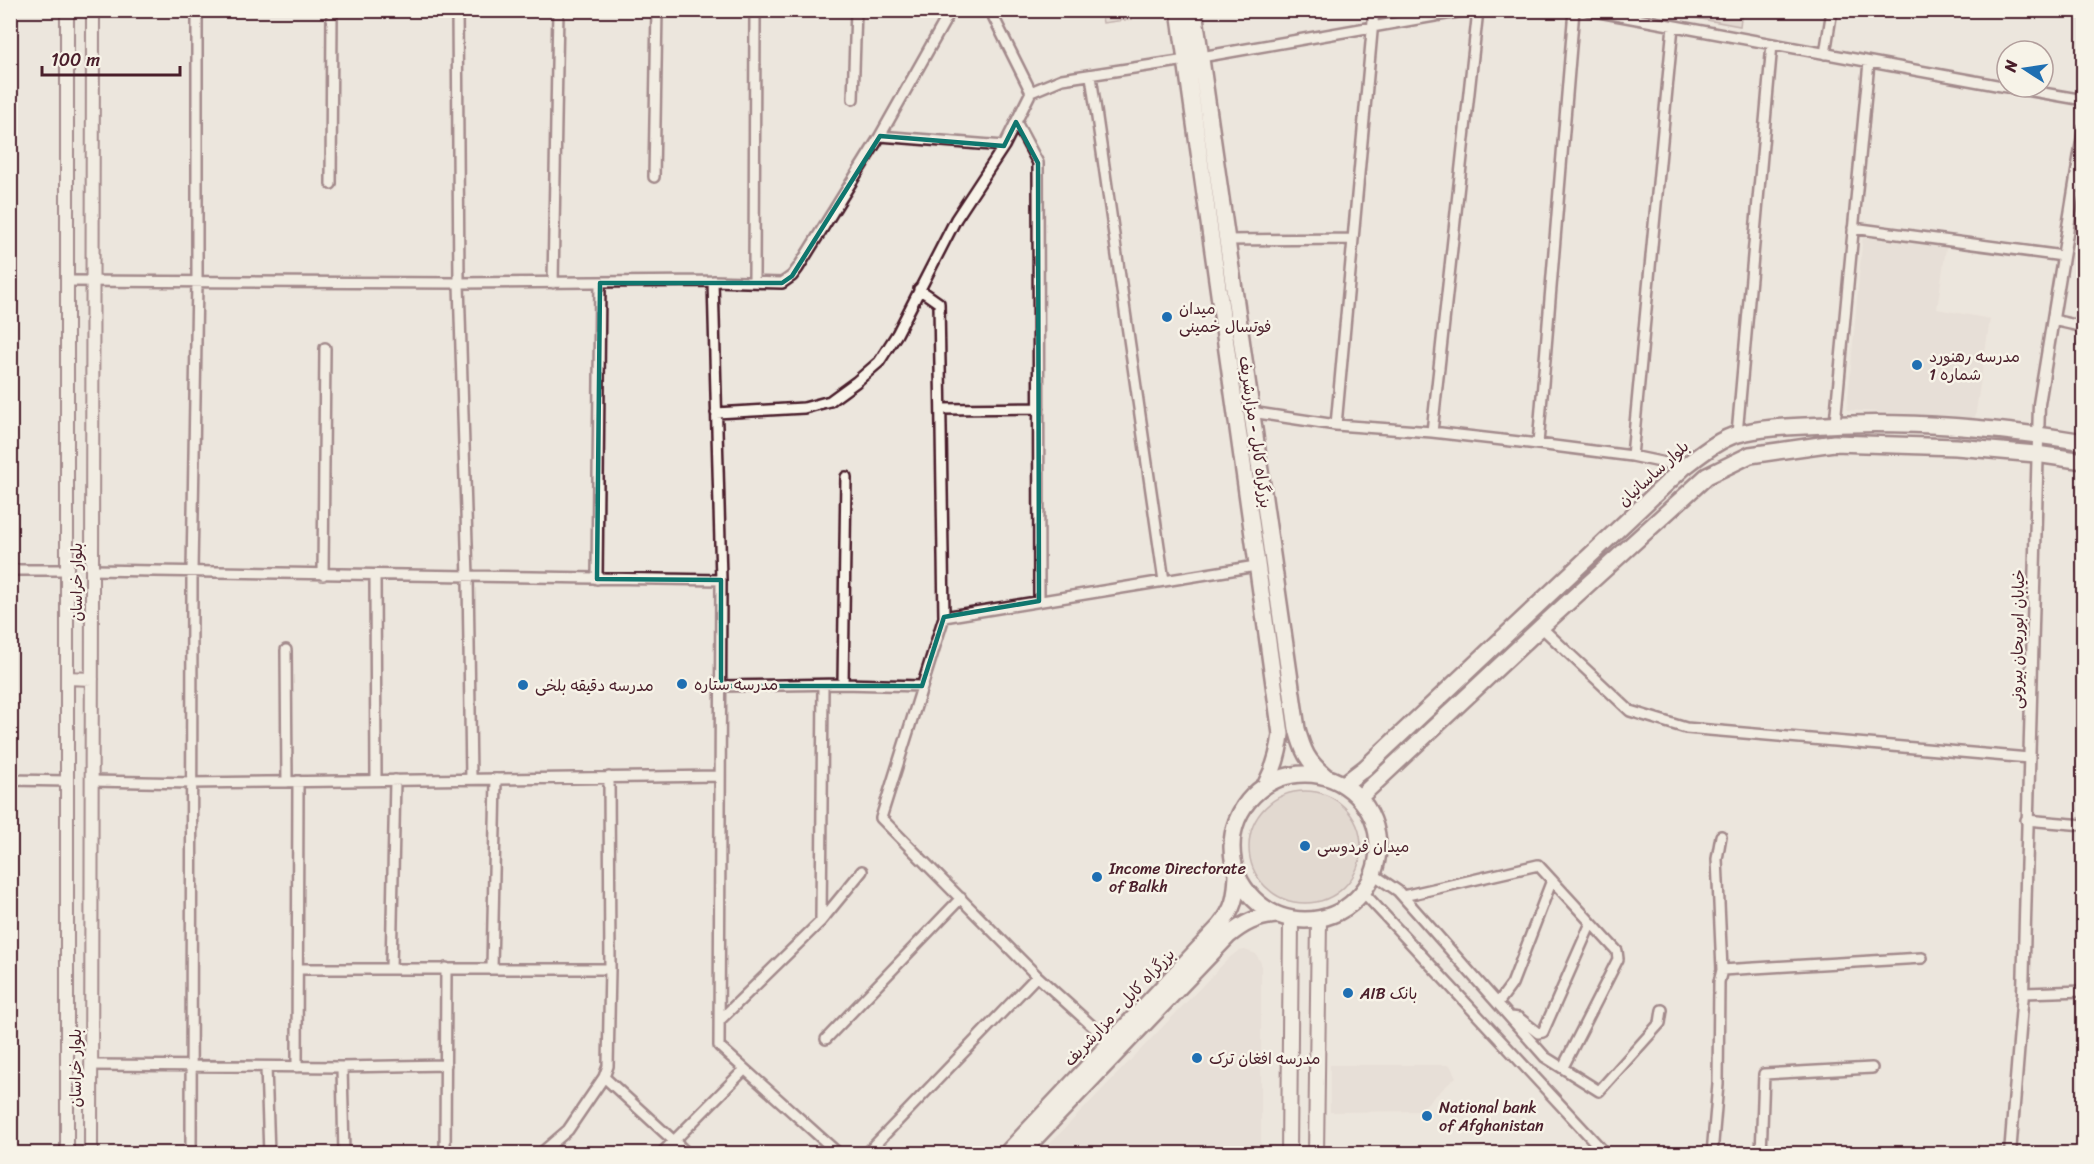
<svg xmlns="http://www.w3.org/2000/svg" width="2094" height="1164" viewBox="0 0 2094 1164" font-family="Sriracha,'Playpen Sans Arabic',sans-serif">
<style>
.built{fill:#e0d7d0}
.green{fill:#d5c9c2;stroke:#907476;stroke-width:1.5}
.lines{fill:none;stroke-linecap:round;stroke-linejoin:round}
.minor-casing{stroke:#4a1f2b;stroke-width:14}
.tertiary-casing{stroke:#4a1f2b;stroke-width:15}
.secondary-casing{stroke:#4a1f2b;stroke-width:16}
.primary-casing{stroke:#4a1f2b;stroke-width:18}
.trunk-casing{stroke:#4a1f2b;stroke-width:20}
.minor{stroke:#f7f3e8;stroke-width:9}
.tertiary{stroke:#f7f3e8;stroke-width:10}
.secondary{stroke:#f7f3e8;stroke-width:12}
.primary{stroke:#f7f3e8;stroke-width:14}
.trunk{stroke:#f7f3e8;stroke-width:15}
.marked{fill:none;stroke:#0f766e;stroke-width:4.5;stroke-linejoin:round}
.poi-dot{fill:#1f6fb2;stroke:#f7f3e8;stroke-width:2}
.labels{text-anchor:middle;stroke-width:5;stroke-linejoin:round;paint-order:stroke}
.poi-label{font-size:16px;fill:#4a1f2b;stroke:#f7f3e8;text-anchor:start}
.street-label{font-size:16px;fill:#4a1f2b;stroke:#f7f3e8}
</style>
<rect width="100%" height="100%" fill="#ece6dd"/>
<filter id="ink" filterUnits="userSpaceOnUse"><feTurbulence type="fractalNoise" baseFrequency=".0167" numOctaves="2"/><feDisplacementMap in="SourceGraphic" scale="12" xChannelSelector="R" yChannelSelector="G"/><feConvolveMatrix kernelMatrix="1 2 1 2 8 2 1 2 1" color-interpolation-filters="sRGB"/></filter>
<g filter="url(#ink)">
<path class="built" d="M 1863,234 L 1946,248 L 1937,309 L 1990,319 L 1975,418 L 1847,410 Z
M 1245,950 L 1256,954 L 1261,963 L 1261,1153 L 1041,1153 L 1229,958 L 1238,951 Z
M 1330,1065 L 1450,1065 L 1456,1077 L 1422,1108 L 1425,1111 L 1330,1112 Z"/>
<path class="green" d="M 1101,11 L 1130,11 L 1131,19 L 1103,23 Z
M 1658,11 L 1742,11 L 1740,26 Z
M1249 847a56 56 0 1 1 112 0a56 56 0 1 1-112 0Z"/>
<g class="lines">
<defs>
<path id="minor" d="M 457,10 L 459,283 L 468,577 L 471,779
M 990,10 L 1031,92
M 1588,10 L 2007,87
M 1825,54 L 1832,10
M 1201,57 L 1469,10
M 1091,76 L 1164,581
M 2009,87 L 2084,100
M 853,99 L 856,10
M 1016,122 L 1038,163 L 1039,601
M 880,136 L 1004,146
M 654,177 L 657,10
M 331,184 L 332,10
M 1853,228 L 2063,256
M 1226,240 L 1353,239
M 67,281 L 459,283 L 713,281 L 782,283 L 792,276 L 798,268 L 880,136 L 951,10
M 713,281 L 721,580 L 719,1046 L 839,1154
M 754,282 L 755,10
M 553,283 L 558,10
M 919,289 L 939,303 L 944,617 L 881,818 L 1037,976 L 1111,1043
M 2053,320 L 2084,327
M 941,409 L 1039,408
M 1251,412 L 1336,425 L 1432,432 L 1538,444 L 1632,456 L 1684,467
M 716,413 L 804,408 L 830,401 L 856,382 L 879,362 L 897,334 L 956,219 L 1004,146 L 1031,92 L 1062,79 L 1186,60
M 1835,423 L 1869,62
M 1336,425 L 1374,10
M 1432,432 L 1478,10
M 1737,434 L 1772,44
M 1538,444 L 1574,10
M 1632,456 L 1673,26
M 10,570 L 67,570
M 92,570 L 721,580
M 323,575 L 325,348
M 375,576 L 376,780
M 597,579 L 600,283
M 944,617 L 1256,566
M 1541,627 L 1630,711 L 1686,728 L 2029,758
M 286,650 L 287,782
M 843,684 L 846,477
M 721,686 L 843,684 L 922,686
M 10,780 L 67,781
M 92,781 L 192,783 L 720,776
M 2026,820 L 2084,825
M 1721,836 L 1717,859 L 1722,970
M 1373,874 L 1398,891 L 1545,1057 L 1599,1091 L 1660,1023 L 1662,1010
M 1363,892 L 1606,1154
M 1403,896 L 1538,865 L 1617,951 L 1618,959 L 1563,1067
M 821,921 L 823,686
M 391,968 L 395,780
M 492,968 L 496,779
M 298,969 L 610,969
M 2023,993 L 2084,991
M 1498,1003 L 1512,984 L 1552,880
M 1511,1017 L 1519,1018 L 1538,1033 L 1543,1032 L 1591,923
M 719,1021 L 821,921 L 862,871
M 826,1039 L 961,898
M 91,1065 L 342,1067 L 446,1065
M 266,1067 L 269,1154
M 297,1067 L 298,781
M 342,1067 L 344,1154
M 604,1077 L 688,1154
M 191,1154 L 192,571 L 197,282 L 197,10
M 445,1154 L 446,968
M 540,1154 L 568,1130 L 604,1077 L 608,1066 L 610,969 L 609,777
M 661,1154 L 744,1070
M 866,1154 L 1037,976
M 1712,1154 L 1718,1084 L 1719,982 L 1722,970 L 1922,958
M 1761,1154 L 1764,1074 L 1872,1068"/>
<path id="tertiary" d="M 2010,1154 L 2023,993 L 2039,404 L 2084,129"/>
<path id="secondary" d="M 67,678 L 92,679
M 67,1154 L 67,10
M 91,1154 L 93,10"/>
<path id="primary" d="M 1289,1154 L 1291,919
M 1316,1154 L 1319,919"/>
<path id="trunk" d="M 1179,10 L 1281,734 C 1279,753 1275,767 1266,784
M 1194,10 L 1297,729 C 1303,751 1307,761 1325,776
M1232 847a73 73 0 1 1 146 0a73 73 0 1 1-146 0Z
M 1344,784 L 1365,768 L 1684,467 C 1700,455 1719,439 1738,434 C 1760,428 1784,427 1806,426 C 1898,419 1993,427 2084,442
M 1360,797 L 1541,627 L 1707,476 L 1750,455 L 1834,443 L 1956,447 L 2036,454 L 2084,461
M 1006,1154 L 1220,926 C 1234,909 1236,897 1237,875
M 1020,1154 L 1228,936 C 1244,923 1256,917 1276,915"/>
</defs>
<use href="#minor" class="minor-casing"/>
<use href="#tertiary" class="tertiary-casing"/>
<use href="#secondary" class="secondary-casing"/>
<use href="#primary" class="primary-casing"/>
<use href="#trunk" class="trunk-casing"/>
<use href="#minor" class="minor"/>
<use href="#tertiary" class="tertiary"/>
<use href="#secondary" class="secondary"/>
<use href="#primary" class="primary"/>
<use href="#trunk" class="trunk"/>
</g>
</g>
<path d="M0 0H2094V1164H0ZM 1016,122 L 1038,163 L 1039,601 L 944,617 L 922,686 L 721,686 L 721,580 L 597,579 L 600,283 L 782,283 L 792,276 L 880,136 L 1004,146 Z" fill="#ece6dd" fill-opacity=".55" fill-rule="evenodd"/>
<path class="marked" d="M 1016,122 L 1038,163 L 1039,601 L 944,617 L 922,686 L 721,686 L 721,580 L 597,579 L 600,283 L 782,283 L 792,276 L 880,136 L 1004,146 Z"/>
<g class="poi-dot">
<circle cx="1167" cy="317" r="6"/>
<circle cx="1917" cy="365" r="6"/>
<circle cx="682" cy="684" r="6"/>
<circle cx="523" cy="685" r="6"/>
<circle cx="1305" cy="846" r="6"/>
<circle cx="1097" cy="877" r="6"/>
<circle cx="1348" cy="993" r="6"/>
<circle cx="1197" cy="1058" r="6"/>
<circle cx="1427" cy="1116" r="6"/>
</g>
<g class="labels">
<g class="poi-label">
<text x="1179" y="314">میدان<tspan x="1179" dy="18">فوتسال خمینی</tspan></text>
<text x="1929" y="362">مدرسه رهنورد<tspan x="1929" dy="18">شماره 1</tspan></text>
<text x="694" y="690">مدرسه ستاره</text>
<text x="535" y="691">مدرسه دقيقه بلخى</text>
<text x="1317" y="852">میدان فردوسی</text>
<text x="1109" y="874">Income Directorate<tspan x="1109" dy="18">of Balkh</tspan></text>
<text x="1360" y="999">AIB بانک</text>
<text x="1209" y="1064">مدرسه افغان ترک</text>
<text x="1439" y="1113">National bank<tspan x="1439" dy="18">of Afghanistan</tspan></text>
</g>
<g class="street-label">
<text transform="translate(1256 432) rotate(82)" y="6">بزرگراه کابل - مزارشریف</text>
<text transform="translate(1653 473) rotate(-42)" y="6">بلوار ساسانیان</text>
<text transform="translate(76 582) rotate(-90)" y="6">بلوار خراسان</text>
<text transform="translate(2017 639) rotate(-89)" y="6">خیابان ابوریحان بیرونی</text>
<text transform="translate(1119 1007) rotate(-47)" y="6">بزرگراه کابل - مزارشریف</text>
<text transform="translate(75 1068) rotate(-90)" y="6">بلوار خراسان</text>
</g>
</g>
<rect width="2094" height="1164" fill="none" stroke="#f7f3e8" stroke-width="36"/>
<rect x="18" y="18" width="2058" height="1128" fill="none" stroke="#4a1f2b" stroke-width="2" filter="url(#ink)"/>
<g transform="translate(2025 69) rotate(282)"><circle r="28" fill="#f7f3e8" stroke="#b29e9c" stroke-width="1.5"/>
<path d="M0-4.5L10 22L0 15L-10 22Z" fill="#1f6fb2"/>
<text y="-9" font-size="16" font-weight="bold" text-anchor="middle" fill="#4a1f2b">N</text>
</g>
<path d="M42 66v9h138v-9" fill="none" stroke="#4a1f2b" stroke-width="3"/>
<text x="51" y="66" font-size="18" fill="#4a1f2b" stroke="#f7f3e8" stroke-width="4.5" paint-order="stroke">100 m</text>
</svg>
